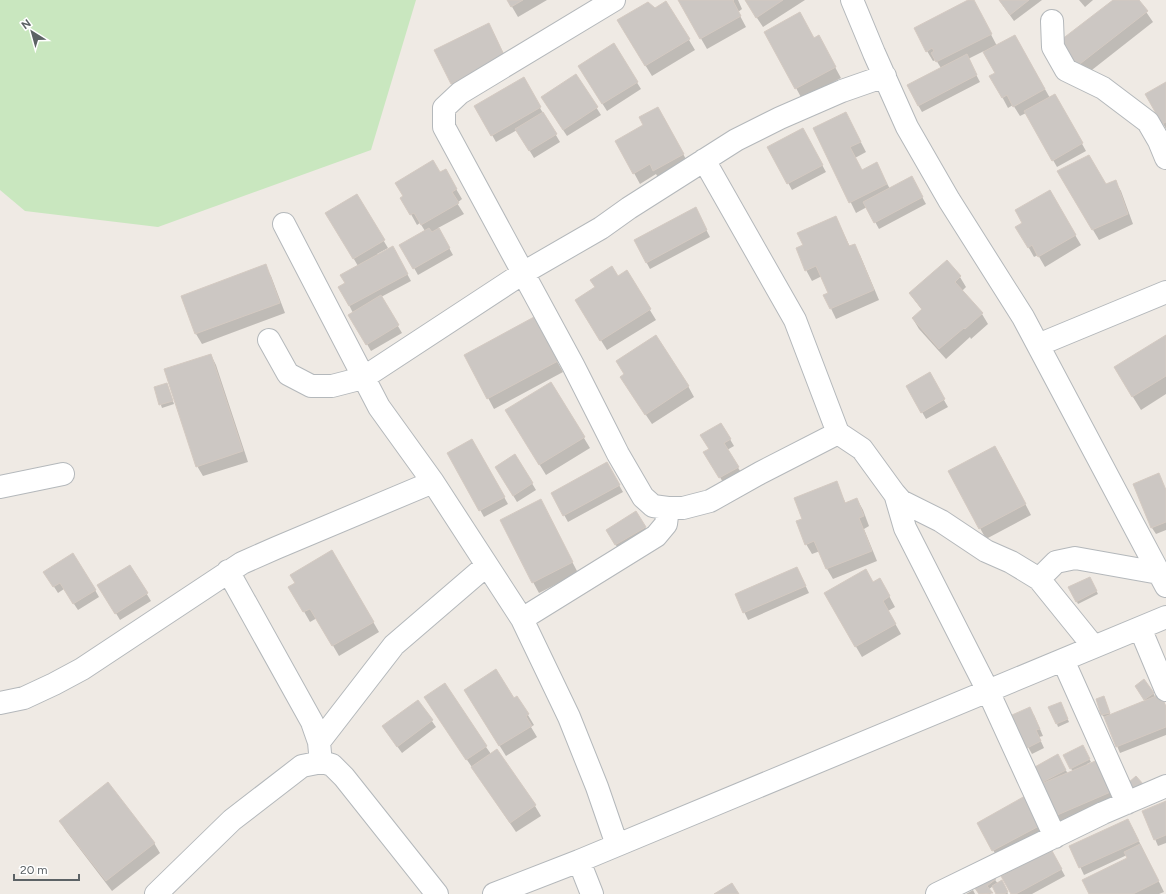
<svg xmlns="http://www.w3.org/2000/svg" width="1166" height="894" viewBox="0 0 1166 894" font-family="Figtree,sans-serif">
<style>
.green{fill:#c9e7bf}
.shadow{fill:#0003}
.building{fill:#ccc7c3;stroke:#d4cac2}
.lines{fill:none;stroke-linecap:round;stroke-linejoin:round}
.minor-casing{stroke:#b4b8bb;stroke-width:24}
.minor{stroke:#fff;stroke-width:22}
</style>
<rect width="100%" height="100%" fill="#efeae4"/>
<path class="green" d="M 0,0 L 416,0 L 371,150 L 158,227 L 25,211 L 0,190 Z"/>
<path class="shadow" d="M 508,0 L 547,0 L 518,17 Z
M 679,0 L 738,0 L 742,9 L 738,12 L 746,27 L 707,49 Z
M 745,0 L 805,0 L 763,27 Z
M 970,0 L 973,0 L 997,46 L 1015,36 L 1050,98 L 1055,95 L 1086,151 L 1057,167 L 1026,113 L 1020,116 L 1013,105 L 1008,108 L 991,76 L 996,74 L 984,51 L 968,59 L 980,82 L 922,112 L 918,105 L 941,68 L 936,60 L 933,61 L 927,51 Z
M 999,0 L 1042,0 L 1014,21 Z
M 1079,0 L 1093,0 L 1085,7 Z
M 1115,0 L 1138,0 L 1153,22 L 1083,77 L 1065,54 Z
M 624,31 L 689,40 L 695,50 L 652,76 Z
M 494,34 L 510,67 L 457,93 L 451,83 Z
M 814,39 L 824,47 L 841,78 L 802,99 L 796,88 Z
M 613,44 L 641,89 L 607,111 L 583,73 Z
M 576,75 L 601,115 L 567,136 L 546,104 Z
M 523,79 L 560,142 L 534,158 L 517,130 L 496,142 L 476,107 Z
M 1166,83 L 1166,129 L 1150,101 Z
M 664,118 L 689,165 L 660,181 L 656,174 L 640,184 L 634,173 Z
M 851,123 L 866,152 L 855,158 L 862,171 L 882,174 L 890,189 L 915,184 L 926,204 L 879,229 L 867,207 L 856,213 L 814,128 Z
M 806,136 L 826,172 L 792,190 L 769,148 Z
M 445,170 L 462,199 L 457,203 L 464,214 L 438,228 L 453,255 L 418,275 L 401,245 L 425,231 L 420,223 L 417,225 L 402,198 Z
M 1058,171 L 1106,186 L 1115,181 L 1121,191 L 1133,224 L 1099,240 Z
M 1049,191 L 1081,245 L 1045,267 L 1038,255 L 1034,257 L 1017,227 L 1024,223 Z
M 356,195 L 388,248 L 377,254 L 378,256 L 393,248 L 411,281 L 381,297 L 402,333 L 371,351 L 350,315 L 353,313 L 340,287 L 346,283 L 358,266 L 327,213 Z
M 699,216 L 710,237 L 650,269 L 635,241 Z
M 836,217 L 850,247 L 854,245 L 860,255 L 879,300 L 836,319 L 825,296 L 830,294 L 822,276 L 812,281 L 806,270 L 804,246 Z
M 947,261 L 960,277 L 966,287 L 962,291 L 982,314 L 988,324 L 971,339 L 970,337 L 946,359 L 919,329 L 913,319 L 922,310 L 910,294 Z
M 265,266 L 271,276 L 285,313 L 202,344 L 196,334 L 182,297 Z
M 626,271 L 656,320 L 607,350 L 582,310 Z
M 539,329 L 563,372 L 494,409 L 465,355 Z
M 1166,336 L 1166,394 L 1141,410 L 1123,381 Z
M 211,355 L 216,365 L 248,462 L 203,476 L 197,466 Z
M 929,374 L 948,407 L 926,419 L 907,386 Z
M 551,383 L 590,448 L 546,475 L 512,420 Z
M 167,384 L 174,404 L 162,408 L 155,388 Z
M 688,386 L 694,397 L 652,424 L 627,387 Z
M 721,424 L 734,446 L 727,450 L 742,474 L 724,484 L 705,452 L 710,449 Z
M 472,440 L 508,504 L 484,517 L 449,453 Z
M 515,455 L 536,490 L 517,502 L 496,467 Z
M 1001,457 L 1031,515 L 986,539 L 949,472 Z
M 607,464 L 623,492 L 568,522 L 552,493 Z
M 836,483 L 846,504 L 857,499 L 863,510 L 869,526 L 864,529 L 877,561 L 833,579 L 827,569 L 820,551 L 812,554 L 806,544 L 803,520 Z
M 1166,490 L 1166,530 L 1156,534 L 1152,528 Z
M 546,511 L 578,573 L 539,593 L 533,582 Z
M 636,512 L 649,534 L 620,552 L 607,530 Z
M 332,551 L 379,632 L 339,656 L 317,618 L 310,622 L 290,587 L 296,583 Z
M 130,566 L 151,601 L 120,620 L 99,585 Z
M 797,568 L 809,593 L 748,620 L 736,595 Z
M 1090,578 L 1098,594 L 1078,604 L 1070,588 Z
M 49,579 L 95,590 L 99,597 L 78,610 L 64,589 L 58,593 Z
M 880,579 L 895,607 L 888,611 L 901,634 L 862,657 L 825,594 L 873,583 Z
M 1138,689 L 1153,693 L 1156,698 L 1161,696 L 1166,706 L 1166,735 L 1120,753 L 1105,718 L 1102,715 L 1097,700 L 1105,700 L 1111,716 L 1146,701 Z
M 517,697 L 534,725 L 531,727 L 537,737 L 506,756 L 471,700 L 514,700 Z
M 418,701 L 436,727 L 402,753 L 383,727 Z
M 429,704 L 486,747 L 491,754 L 535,806 L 541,816 L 516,832 Z
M 1062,706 L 1069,722 L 1058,727 L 1057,724 Z
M 1034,715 L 1043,736 L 1039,737 L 1044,748 L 1032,754 L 1028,747 Z
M 1082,746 L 1091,762 L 1087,764 L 1087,766 L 1119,801 L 1062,826 L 1034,768 L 1058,756 L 1068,774 L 1073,772 L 1064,756 Z
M 1025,797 L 1044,832 L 997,857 L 978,823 Z
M 1166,802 L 1166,843 L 1158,846 L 1155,839 Z
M 60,821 L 154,843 L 160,853 L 112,891 L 66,831 Z
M 1132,827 L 1164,892 L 1159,894 L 1090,894 L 1128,858 L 1127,855 L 1084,875 L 1071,847 Z
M 1051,850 L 1065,876 L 1032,894 L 1013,894 Z
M 991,874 L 998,884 L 1001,882 L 1008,894 L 997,894 L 993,886 L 988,890 L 991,894 L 980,894 L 977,891 Z
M 973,890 L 975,894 L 966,894 Z"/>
<path class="building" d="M 507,0 L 523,0 L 511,7 Z
M 678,0 L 734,0 L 733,1 L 741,16 L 700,39 Z
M 745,0 L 783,0 L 756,18 Z
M 968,0 L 974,0 L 992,34 L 936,62 L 931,53 L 934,51 L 932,48 L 926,52 L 914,28 Z
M 999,0 L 1029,0 L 1010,15 Z
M 1113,0 L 1139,0 L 1148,11 L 1076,67 L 1057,43 Z
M 666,1 L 690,39 L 645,66 L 617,20 L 648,2 L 655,8 Z
M 800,12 L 814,38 L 819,35 L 836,67 L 795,89 L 764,32 Z
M 489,23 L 505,57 L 451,84 L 434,50 Z
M 1015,35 L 1045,89 L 1013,107 L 1007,95 L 1002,98 L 989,76 L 995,73 L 983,52 Z
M 614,43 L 638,82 L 602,104 L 578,66 Z
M 967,54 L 977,75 L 918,106 L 907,85 Z
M 576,74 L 598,107 L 563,130 L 541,97 Z
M 524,77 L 541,107 L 491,136 L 474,106 Z
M 1166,82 L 1166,122 L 1162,124 L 1145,94 Z
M 1055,94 L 1083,143 L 1052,161 L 1024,111 Z
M 658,107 L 684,154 L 653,171 L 650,164 L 633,174 L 615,141 L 643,125 L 639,117 Z
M 543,112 L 557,134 L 529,151 L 515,129 Z
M 846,112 L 861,142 L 850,147 L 862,170 L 877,162 L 887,184 L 849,203 L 813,128 Z
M 803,128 L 823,165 L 787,184 L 767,147 Z
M 1089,155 L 1106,184 L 1116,180 L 1128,214 L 1092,230 L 1057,171 Z
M 433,160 L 440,172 L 446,169 L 457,189 L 452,192 L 459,203 L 421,225 L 414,213 L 410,215 L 400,198 L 403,196 L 395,183 Z
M 912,176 L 923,197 L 874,223 L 863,202 Z
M 1050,190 L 1076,235 L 1038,257 L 1032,245 L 1028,248 L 1015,227 L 1022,223 L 1015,210 Z
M 357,194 L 385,240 L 353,259 L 325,213 Z
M 696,207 L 707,230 L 646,263 L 634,240 Z
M 836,216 L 849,246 L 855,244 L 874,290 L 830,309 L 823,295 L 828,293 L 816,266 L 805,271 L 796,248 L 803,245 L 797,233 Z
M 429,228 L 432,232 L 439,228 L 450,248 L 413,269 L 399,245 Z
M 393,246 L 408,274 L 349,306 L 338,287 L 345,283 L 340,275 Z
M 947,260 L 961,276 L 955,282 L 983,313 L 965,329 L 964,328 L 939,349 L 912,318 L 922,309 L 909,293 Z
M 266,264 L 280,303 L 195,334 L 181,296 Z
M 612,266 L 618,276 L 627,270 L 651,309 L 600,341 L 575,300 L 595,287 L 590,280 Z
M 381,295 L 399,325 L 366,345 L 348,315 Z
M 534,317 L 558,361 L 487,399 L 464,355 Z
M 656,335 L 689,386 L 645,415 L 620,377 L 624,374 L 616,361 Z
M 1166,335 L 1166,376 L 1132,397 L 1114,367 Z
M 211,354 L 243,451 L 196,467 L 164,369 Z
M 930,372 L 945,399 L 921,413 L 906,386 Z
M 551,382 L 585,437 L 539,465 L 505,410 Z
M 167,383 L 173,401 L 159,405 L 154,387 Z
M 721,423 L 731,439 L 724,443 L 739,467 L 719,478 L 703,452 L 709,449 L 700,435 Z
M 472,439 L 505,497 L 479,511 L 447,453 Z
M 995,446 L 1026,504 L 979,529 L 948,471 Z
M 515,454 L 533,483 L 513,496 L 495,467 Z
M 607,462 L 620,485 L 563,516 L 551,493 Z
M 1159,473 L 1166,490 L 1166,522 L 1151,528 L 1133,484 Z
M 837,481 L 845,503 L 857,498 L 864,516 L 859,518 L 872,551 L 826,569 L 814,541 L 805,545 L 796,521 L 802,519 L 794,498 Z
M 541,499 L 573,562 L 532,583 L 500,520 Z
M 636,511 L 646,527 L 615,545 L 606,530 Z
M 332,550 L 374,622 L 332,646 L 310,609 L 303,612 L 288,587 L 295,583 L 290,575 Z
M 73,553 L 96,590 L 73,604 L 60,583 L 53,587 L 43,572 Z
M 130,565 L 148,593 L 115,614 L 97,585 Z
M 797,567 L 806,586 L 743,613 L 735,594 Z
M 866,569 L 873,582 L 880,578 L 890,596 L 883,601 L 896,624 L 855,647 L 824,593 Z
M 1090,577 L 1097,591 L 1076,602 L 1068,587 Z
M 496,669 L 514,698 L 517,696 L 529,714 L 526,716 L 532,726 L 499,746 L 464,690 Z
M 1144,679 L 1154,693 L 1144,700 L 1135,686 Z
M 445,683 L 487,746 L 466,760 L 424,697 Z
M 1161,694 L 1166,707 L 1166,727 L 1116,747 L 1104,717 Z
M 1104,696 L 1110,713 L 1101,715 L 1096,699 Z
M 418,700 L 433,720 L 397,747 L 382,726 Z
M 1061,702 L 1068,719 L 1056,724 L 1048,707 Z
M 1030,707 L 1040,729 L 1036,730 L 1041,741 L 1027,748 L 1012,715 Z
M 1083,745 L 1090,759 L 1070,769 L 1063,755 Z
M 497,749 L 536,805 L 510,823 L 471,767 Z
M 1058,754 L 1066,770 L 1041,783 L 1033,768 Z
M 1100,759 L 1113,791 L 1055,816 L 1041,784 Z
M 1136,776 L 1143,784 L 1135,791 L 1128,783 Z
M 108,782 L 155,843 L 106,881 L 59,821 Z
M 1025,796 L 1041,825 L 992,851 L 977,823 Z
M 1166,801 L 1166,835 L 1154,840 L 1142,811 Z
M 1128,819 L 1139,841 L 1079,868 L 1069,846 Z
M 1140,844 L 1159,881 L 1133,894 L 1089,894 L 1082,880 L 1127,858 L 1124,852 Z
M 1051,849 L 1062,869 L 1016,894 L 1011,894 L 1001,876 Z
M 991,873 L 996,879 L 987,886 L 993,893 L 979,894 L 974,887 Z
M 1002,880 L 1008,892 L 1004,894 L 996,894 L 992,886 Z
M 732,883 L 739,894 L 714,894 Z"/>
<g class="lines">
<defs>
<path id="minor" d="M 614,0 L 460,93 L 444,108 L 444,127 L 573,365 L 610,438 L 618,454 L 643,497 L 653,506 L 668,508 L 683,508 L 710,501 L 760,473 L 838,433
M 852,0 L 874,53 L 907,127 L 949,200 L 1023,317 L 1166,586
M 1052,21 L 1053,47 L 1066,70 L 1103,88 L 1148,122 L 1159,141 L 1166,158
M 704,160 L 795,320 L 838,433 L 862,449 L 894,493 L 901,501 L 941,521 L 986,551 L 1011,562 L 1039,579 L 1094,647
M 284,224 L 379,407 L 433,482 L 522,619 L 569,717 L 597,787 L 617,845
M 269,340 L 288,374 L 311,386 L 332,386 L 363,378 L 523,273 L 601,228 L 629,208 L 736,140 L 780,118 L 842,91 L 885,76
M 1038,345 L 1166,292
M 0,487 L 63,474
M 896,497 L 905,528 L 988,691 L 1055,837
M 228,571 L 312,722 L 319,742 L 320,753
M 1039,579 L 1056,562 L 1075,558 L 1159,573
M 522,619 L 656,536 L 666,524 L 668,508
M 1140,628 L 1166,690
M 1063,660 L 1127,803
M 0,703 L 24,698 L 54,684 L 82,669 L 242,563 L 276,548 L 433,482
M 319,742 L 394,645 L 487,565
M 579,861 L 592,894
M 156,894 L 232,820 L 302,766 L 322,762 L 332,765 L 344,777 L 437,894
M 494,894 L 579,861 L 1166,617
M 937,894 L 1103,813 L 1166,786"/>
</defs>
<use href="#minor" class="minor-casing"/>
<use href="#minor" class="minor"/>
</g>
<g transform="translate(32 32) rotate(323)" stroke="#ffffff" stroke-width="3" paint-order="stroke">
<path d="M0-3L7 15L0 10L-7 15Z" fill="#5c6265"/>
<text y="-6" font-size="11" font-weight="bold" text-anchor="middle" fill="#5c6265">N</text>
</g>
<path d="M14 874v6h65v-6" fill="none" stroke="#5c6265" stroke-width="2"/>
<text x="20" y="874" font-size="12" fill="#5c6265" stroke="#ffffff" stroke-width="3" paint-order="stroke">20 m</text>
</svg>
